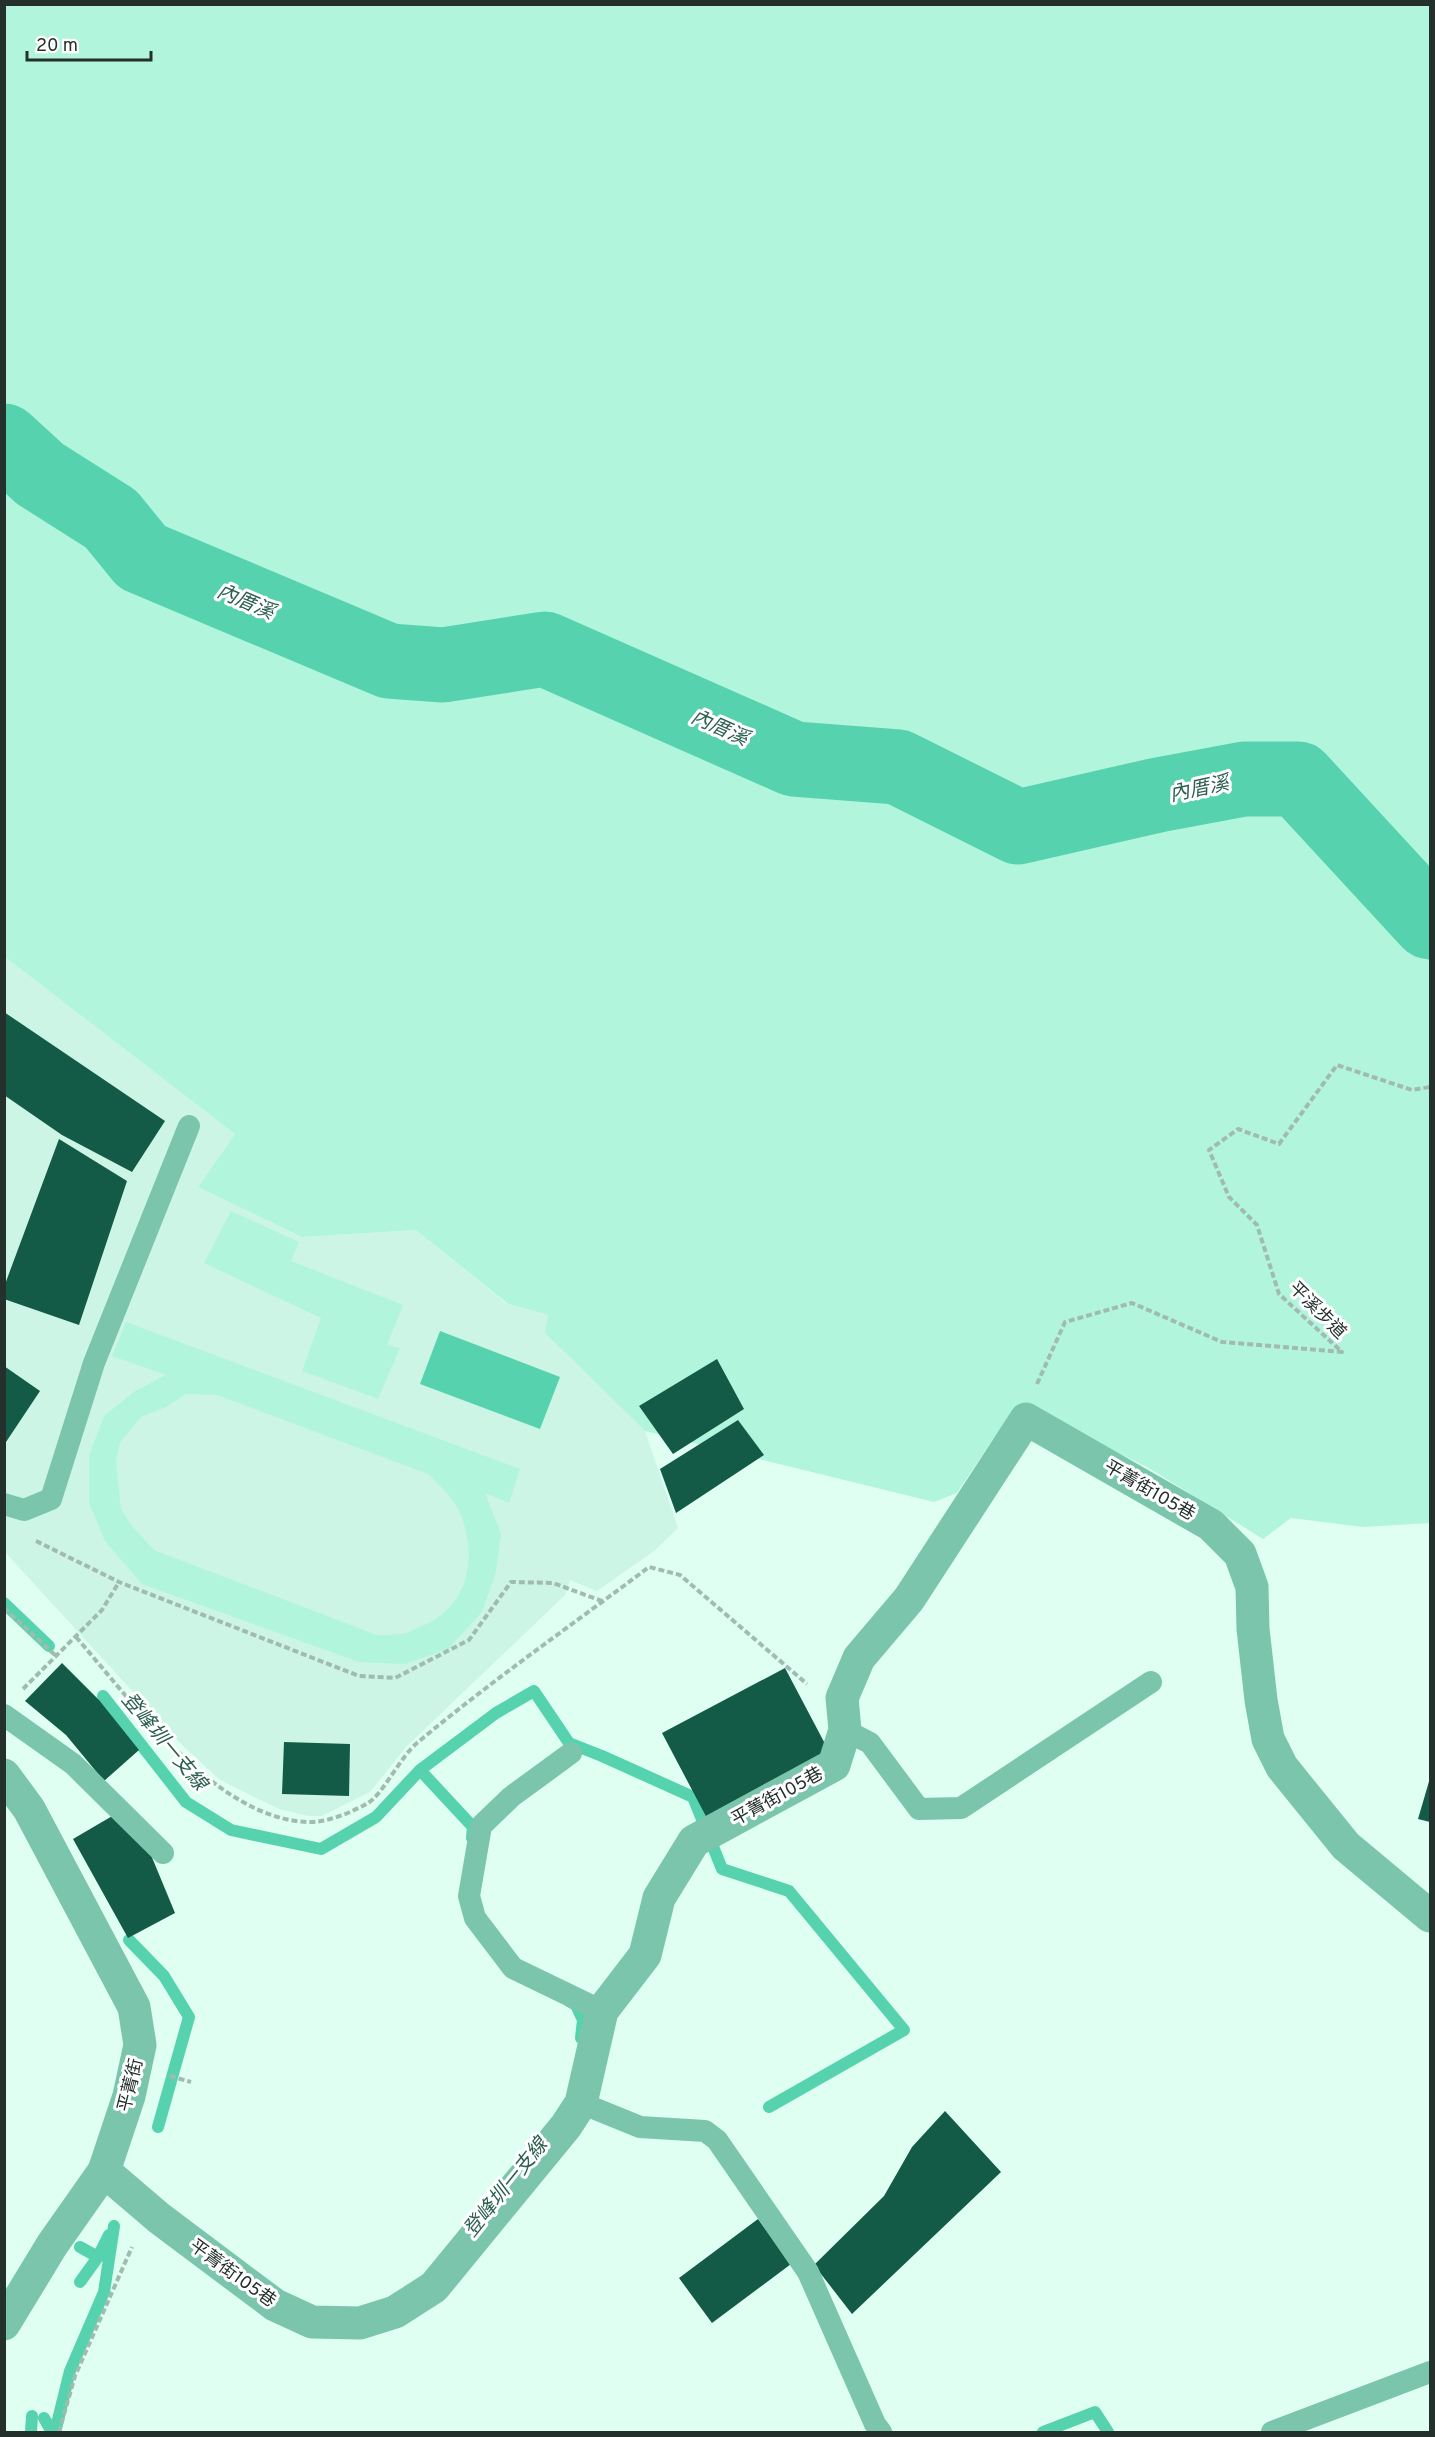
<svg xmlns="http://www.w3.org/2000/svg" width="1435" height="2437" viewBox="0 0 1435 2437" font-family="Overpass,'Noto Sans TC',sans-serif">
<style>
.built{fill:#ccf5e5}
.green{fill:#b2f5dd;fill-rule:evenodd}
.water{fill:#56d3ae}
.lines{fill:none;stroke-linecap:round;stroke-linejoin:round}
.stream{stroke:#56d3ae;stroke-width:12}
.river{stroke:#56d3ae;stroke-width:75}
.building{fill:#135a47}
.path{stroke:#a1bbb1;stroke-width:4;stroke-dasharray:6 3;stroke-linecap:butt}
.service{stroke:#7bc5ac;stroke-width:22}
.minor{stroke:#7bc5ac;stroke-width:33}
.tertiary{stroke:#7bc5ac;stroke-width:33}
.labels{text-anchor:middle;stroke-width:6;stroke-linejoin:round;paint-order:stroke}
.street-label{font-size:18px;fill:#24302b;stroke:#fff}
.water-label{font-size:20px;font-style:italic;fill:#2c5f4f;stroke:#fff}
</style>
<rect width="100%" height="100%" fill="#defff2"/>
<path class="built" d="M 5,957 L 235,1134 L 198,1187 L 302,1237 L 416,1230 L 507,1304 L 548,1315 L 546,1334 L 645,1431 L 678,1528 L 654,1551 L 597,1591 L 570,1580 L 565,1595 L 407,1746 L 370,1792 L 322,1816 L 308,1816 L 279,1809 L 220,1780 L 178,1741 L 5,1552 Z"/>
<path class="green" d="M 4,5 L 1430,5 L 1430,1523 L 1363,1527 L 1291,1518 L 1263,1539 L 1147,1467 L 1044,1417 L 995,1436 L 957,1493 L 934,1502 L 645,1431 L 545,1333 L 548,1315 L 508,1304 L 416,1230 L 302,1237 L 198,1187 L 235,1134 L 5,957 Z
M 231,1211 L 299,1242 L 291,1261 L 403,1305 L 387,1345 L 400,1348 L 378,1399 L 302,1371 L 321,1318 L 204,1263 Z
M 126,1322 L 520,1469 L 509,1503 L 485,1493 L 501,1534 L 496,1572 L 482,1612 L 448,1649 L 405,1664 L 359,1662 L 142,1584 L 105,1541 L 89,1503 L 89,1456 L 104,1416 L 135,1391 L 166,1375 L 112,1356 ZM 186,1394 L 217,1395 L 428,1474 C 439,1485 454,1498 460,1513 C 478,1557 469,1607 422,1626 C 415,1629 407,1634 400,1634 C 393,1635 384,1635 377,1635 L 154,1550 L 132,1526 L 121,1509 L 116,1461 L 120,1442 L 141,1417 L 166,1407 Z"/>
<path class="water" d="M 440,1331 L 560,1377 L 540,1429 L 420,1384 Z"/>
<g class="lines">
<path class="stream" d="M 4,1603 L 49,1646
M 103,1696 L 186,1802 L 231,1830 L 321,1849 L 376,1817 L 420,1770 L 473,1827 L 472,1838
M 420,1770 L 496,1713 L 534,1691 L 569,1743 L 602,1756 L 693,1797 L 722,1869 L 789,1891 L 904,2030 L 769,2107
M 129,1940 L 164,1976 L 189,2017 L 158,2127
M 569,2001 L 576,2005 L 583,2020 L 581,2038
M 80,2247 L 98,2257
M 80,2282 L 98,2257 L 109,2235
M 44,2418 L 52,2432
M 31,2432 L 32,2416
M 55,2432 L 70,2371 L 104,2292 L 114,2226
M 1043,2432 L 1095,2412 L 1108,2432"/>
<path class="river" d="M 4,441 L 40,474 L 111,519 L 142,557 L 389,661 L 443,665 L 545,649 L 794,759 L 898,767 L 1018,827 L 1158,795 L 1244,779 L 1298,779 L 1430,922"/>
</g>
<path class="building" d="M 4,1012 L 165,1121 L 132,1172 L 62,1135 L 4,1095 Z
M 59,1139 L 127,1181 L 79,1325 L 4,1299 L 4,1287 Z
M 717,1359 L 744,1409 L 673,1454 L 639,1406 Z
M 4,1366 L 40,1391 L 4,1445 Z
M 738,1420 L 764,1455 L 676,1513 L 660,1469 Z
M 62,1663 L 99,1700 L 139,1750 L 104,1781 L 66,1735 L 25,1701 Z
M 785,1668 L 832,1757 L 709,1822 L 662,1733 Z
M 284,1742 L 350,1744 L 349,1796 L 282,1794 Z
M 1430,1778 L 1430,1822 L 1418,1819 Z
M 114,1815 L 151,1855 L 175,1913 L 128,1938 L 73,1839 Z
M 945,2111 L 1001,2172 L 852,2314 L 814,2265 L 884,2196 L 912,2147 Z
M 758,2219 L 791,2264 L 712,2323 L 679,2278 Z"/>
<g class="lines">
<path class="path" d="M 1037,1384 L 1065,1322 L 1132,1303 L 1222,1342 L 1342,1352 L 1279,1294 L 1257,1225 L 1229,1197 L 1209,1150 L 1238,1129 L 1279,1144 L 1337,1065 L 1412,1090 L 1430,1087
M 36,1541 L 119,1582 L 359,1676 L 395,1678 L 469,1640 L 511,1582 L 553,1583 L 602,1601
M 4,1608 L 56,1656
M 76,1637 C 132,1701 216,1819 308,1822 C 327,1823 352,1812 368,1803 C 383,1794 401,1756 417,1743 C 491,1681 572,1625 649,1567 L 680,1575 L 807,1684
M 23,1689 L 102,1610 L 119,1582
M 170,2076 L 191,2082
M 59,2432 L 75,2376 L 132,2247"/>
<path class="service" d="M 4,1504 L 24,1510 L 51,1499 L 94,1363 L 189,1126
M 4,1715 L 73,1764 L 163,1853
M 845,1730 L 870,1743 L 919,1809 L 961,1808 L 1151,1682
M 571,1753 L 511,1797 L 481,1826 L 469,1896 L 475,1918 L 513,1968 L 602,2011
M 581,2103 L 640,2127 L 705,2131 L 717,2140 L 808,2272 L 875,2424 L 881,2432
M 1272,2432 L 1430,2372"/>
<path class="minor" d="M 104,2171 L 159,2218 L 275,2305 L 312,2322 L 360,2323 L 395,2312 L 434,2287 L 566,2126 L 581,2103 L 602,2011 L 645,1955 L 659,1898 L 694,1841 L 834,1765 L 845,1730 L 842,1698 L 859,1658 L 909,1599 L 1026,1419 L 1211,1525 L 1240,1554 L 1252,1587 L 1253,1629 L 1261,1700 L 1268,1739 L 1282,1767 L 1346,1846 L 1430,1916"/>
<path class="tertiary" d="M 4,1775 L 29,1809 L 134,2007 L 140,2045 L 129,2096 L 104,2171 L 52,2245 L 4,2324"/>
</g>
<g class="labels">
<g class="street-label">
<text transform="translate(1318 1310) rotate(45)" y="6">平溪步道</text>
<text transform="translate(1150 1490) rotate(30)" y="6">平菁街105巷</text>
<text transform="translate(777 1796) rotate(-29)" y="6">平菁街105巷</text>
<text transform="translate(130 2085) rotate(-76)" y="6">平菁街</text>
<text transform="translate(233 2273) rotate(36)" y="6">平菁街105巷</text>
</g>
<g class="water-label">
<text transform="translate(246 601) rotate(23)" y="7">內厝溪</text>
<text transform="translate(720 727) rotate(24)" y="7">內厝溪</text>
<text transform="translate(1199 788) rotate(-12)" y="7">內厝溪</text>
<text transform="translate(165 1741) rotate(50)" y="7">登峰圳一支線</text>
<text transform="translate(505 2187) rotate(-51)" y="7">登峰圳一支線</text>
</g>
</g>
<rect width="1435" height="2437" fill="none" stroke="#24302b" stroke-width="12"/>
<path d="M27 51v9h124v-9" fill="none" stroke="#24302b" stroke-width="3"/>
<text x="36" y="51" font-size="18" fill="#24302b" stroke="#ffffff" stroke-width="4.5" paint-order="stroke">20 m</text>
</svg>
